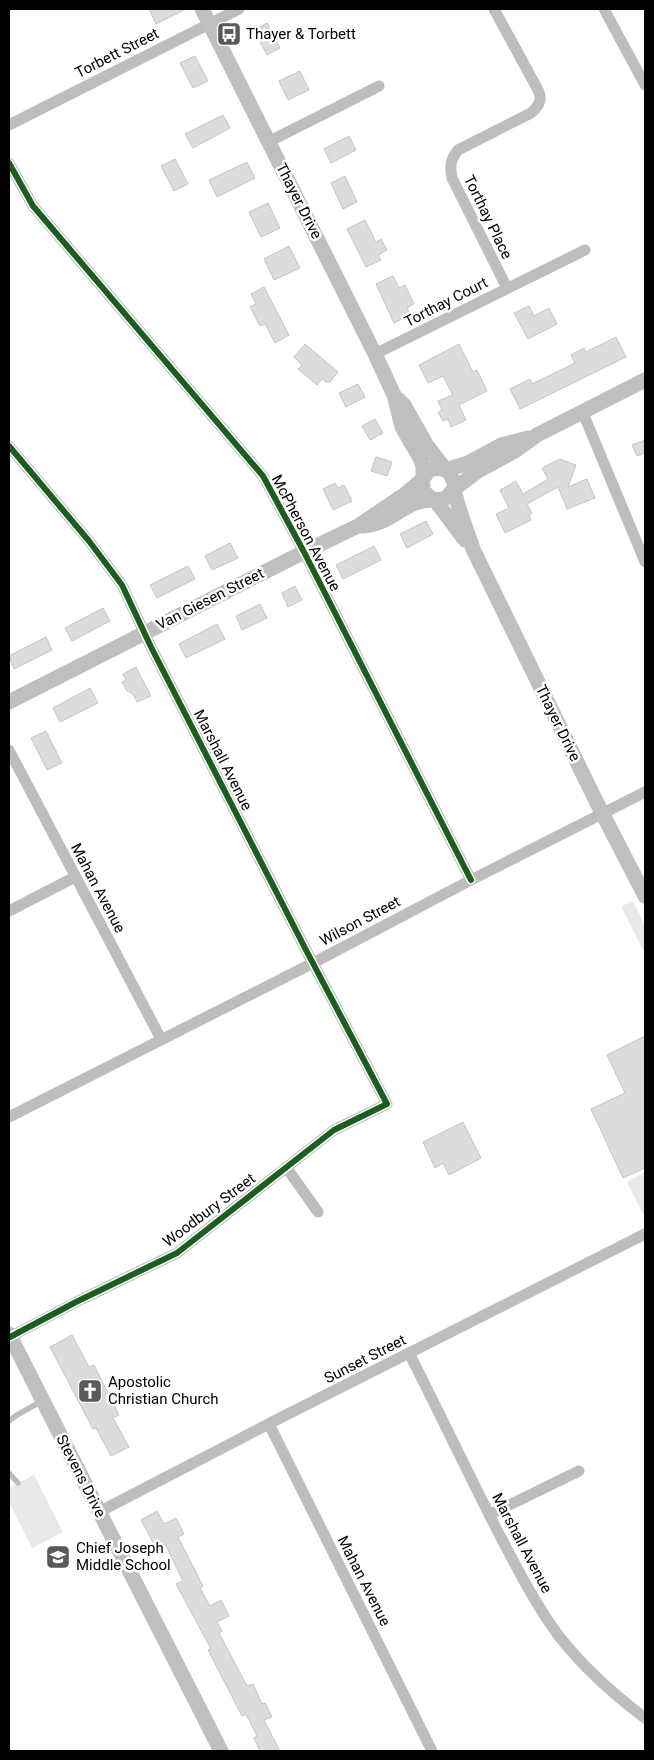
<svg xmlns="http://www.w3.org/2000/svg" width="654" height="1760" viewBox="0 0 654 1760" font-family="Roboto,sans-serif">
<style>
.green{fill:#e8e8e8}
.building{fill:#dcdcdc;stroke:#c4c4c4}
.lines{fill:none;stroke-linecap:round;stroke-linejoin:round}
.lane{stroke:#bdbdbd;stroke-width:5.5}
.street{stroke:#bdbdbd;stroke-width:11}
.secondary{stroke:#bfbfbf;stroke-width:15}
.cycleway-casing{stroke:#fff;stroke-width:9}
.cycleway{stroke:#1b5e20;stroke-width:6}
.labels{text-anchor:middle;stroke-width:5;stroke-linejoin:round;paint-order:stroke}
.poi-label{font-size:15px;fill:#000;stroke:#fff;text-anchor:start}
.street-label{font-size:15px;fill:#000;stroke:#fff}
</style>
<rect width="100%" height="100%" fill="#fff"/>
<path class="green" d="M 633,901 L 645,926 L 645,954 L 622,908 L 622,906 Z
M 645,1172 L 645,1218 L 627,1182 Z
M 34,1475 L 63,1532 L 32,1548 L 9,1502 L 9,1488 Z"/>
<path class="building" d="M 149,9 L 186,9 L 156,24 Z
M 267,23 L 280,48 L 267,55 L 254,30 Z
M 195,56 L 208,81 L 193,88 L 180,63 Z
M 300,71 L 309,90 L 288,100 L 279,81 Z
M 223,115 L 230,128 L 193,148 L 185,134 Z
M 349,136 L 356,150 L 331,163 L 324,149 Z
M 175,159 L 188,184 L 174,191 L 161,166 Z
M 247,162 L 255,178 L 217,197 L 209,180 Z
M 345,176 L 357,202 L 343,209 L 331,183 Z
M 268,203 L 280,228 L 261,237 L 249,212 Z
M 365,220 L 376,242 L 381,239 L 387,250 L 378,255 L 381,260 L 366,267 L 347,229 Z
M 289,246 L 300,268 L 274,280 L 264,259 Z
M 393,276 L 399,288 L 405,285 L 414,304 L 407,308 L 410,315 L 394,323 L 376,284 Z
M 264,287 L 289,335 L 275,343 L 265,324 L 260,326 L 250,307 L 256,304 L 251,294 Z
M 529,306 L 534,316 L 549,308 L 557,324 L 528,339 L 514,313 Z
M 616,337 L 626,357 L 520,409 L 510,389 L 530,379 L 532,384 L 575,363 L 571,355 L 584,348 L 586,352 Z
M 305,344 L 338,372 L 330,382 L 326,382 L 322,379 L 317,385 L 298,369 L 302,365 L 294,357 Z
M 459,344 L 473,372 L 477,370 L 487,391 L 459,405 L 466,420 L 451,427 L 448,419 L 443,421 L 438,412 L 442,410 L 438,401 L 453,395 L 443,376 L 428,383 L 419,365 Z
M 358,384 L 365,397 L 346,407 L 339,393 Z
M 375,419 L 383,433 L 370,440 L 362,426 Z
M 645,440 L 645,453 L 637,456 L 632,445 Z
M 376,457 L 392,462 L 387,476 L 371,471 Z
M 560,459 L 576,465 L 568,487 L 587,479 L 595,498 L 567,509 L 558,487 L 527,504 L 532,513 L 529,515 L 531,520 L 505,533 L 496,514 L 509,508 L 500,490 L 516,481 L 523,494 L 548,479 L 542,468 Z
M 335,483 L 338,488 L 344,485 L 352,501 L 333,510 L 323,489 Z
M 426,521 L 433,534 L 407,548 L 400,534 Z
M 230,543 L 238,558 L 212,570 L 205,556 Z
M 374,546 L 381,560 L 343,579 L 336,565 Z
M 188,566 L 195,579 L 157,598 L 150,585 Z
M 295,586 L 302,600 L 288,607 L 282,593 Z
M 260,604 L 267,618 L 242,630 L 236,616 Z
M 103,608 L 110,621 L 72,641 L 65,628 Z
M 217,624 L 225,639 L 186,658 L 179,644 Z
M 46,637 L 52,650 L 14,669 L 9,656 Z
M 136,667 L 151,696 L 137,702 L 133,694 L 127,691 L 122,682 L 126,680 L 123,674 Z
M 90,688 L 98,703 L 60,722 L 53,708 Z
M 46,731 L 62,763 L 47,770 L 31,738 Z
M 645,1036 L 645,1168 L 623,1178 L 591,1109 L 625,1093 L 607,1055 Z
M 463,1122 L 481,1158 L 449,1175 L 443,1163 L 435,1168 L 423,1142 Z
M 72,1335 L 89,1367 L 94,1365 L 119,1415 L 113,1418 L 129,1447 L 111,1456 L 96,1428 L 93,1429 L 50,1347 Z
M 157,1511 L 164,1524 L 176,1518 L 184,1534 L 178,1537 L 203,1586 L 200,1588 L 210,1606 L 221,1600 L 229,1616 L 217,1622 L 222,1631 L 219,1633 L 247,1686 L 253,1684 L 262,1704 L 265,1703 L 272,1717 L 264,1720 L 280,1751 L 260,1751 L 254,1738 L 257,1736 L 246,1714 L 242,1716 L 208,1650 L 211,1649 L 176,1584 L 183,1581 L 165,1544 L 156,1548 L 141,1520 Z"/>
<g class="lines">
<path class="lane" d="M 9,1421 L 17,1415 L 42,1401
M 9,1473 L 18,1483"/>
<path class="street" d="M 494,9 L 537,88 C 543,99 540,105 531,113 L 458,150 C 450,160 450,166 452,178 L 507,288
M 604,9 L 645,85
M 9,125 L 239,9
M 268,142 L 379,86
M 9,163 L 33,206 L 263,476 L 304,552 L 471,880
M 375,354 L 585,250
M 583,413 L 645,562
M 9,446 L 89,541 L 122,585 L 151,647 L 306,950 L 387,1104 L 334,1130 L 177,1253 L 76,1302 L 10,1337
M 9,750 L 161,1039
M 9,911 L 75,877
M 9,1117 L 313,963 L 471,880 L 645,792
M 286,1167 L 318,1212
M 409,1353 C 439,1412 467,1471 497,1530 C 516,1566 534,1602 558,1635 C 583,1667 613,1694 645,1718
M 269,1424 L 432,1751
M 99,1512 L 282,1417 L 645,1234
M 489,1515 L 579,1471"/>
<path class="secondary" d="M 398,399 L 404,405 L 426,444 L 446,470 L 468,463 L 501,445 L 528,438
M 454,489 C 458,510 467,529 473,549 L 596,801 L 645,896
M 454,489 L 478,471 L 515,451 L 537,435 L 645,380
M 363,526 C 394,524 405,498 435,500 L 465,540
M 9,702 L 304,552 L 358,526 L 404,495 L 423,479 L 428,471 L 432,469 L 441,468 L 450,473 L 454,483 L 454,489 L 448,496 L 444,499 L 435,500 L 431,498 L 424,492 L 422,483 L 423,479 L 423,467 L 421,460 L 402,427 L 394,395 L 375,354 L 202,9
M 9,1334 L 221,1751"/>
<defs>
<path id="cycleway" d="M 9,163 L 33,206 L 263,476 L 304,552 L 471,880
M 9,446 L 89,541 L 122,585 L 151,647 L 306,950 L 387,1104 L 334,1130 L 177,1253 L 76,1302 L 10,1337"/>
</defs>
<use href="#cycleway" class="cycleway-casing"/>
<use href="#cycleway" class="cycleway"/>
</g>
<defs>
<symbol id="bus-square" viewBox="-11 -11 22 22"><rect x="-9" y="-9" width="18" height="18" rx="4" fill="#595959" stroke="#fff"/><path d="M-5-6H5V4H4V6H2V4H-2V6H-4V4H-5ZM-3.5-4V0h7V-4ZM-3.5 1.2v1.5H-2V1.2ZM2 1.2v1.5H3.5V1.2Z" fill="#fff"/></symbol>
<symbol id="church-square" viewBox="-11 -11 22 22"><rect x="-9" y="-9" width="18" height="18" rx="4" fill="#595959" stroke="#fff"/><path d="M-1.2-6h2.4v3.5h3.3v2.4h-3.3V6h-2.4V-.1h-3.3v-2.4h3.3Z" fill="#fff"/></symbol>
<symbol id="school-square" viewBox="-11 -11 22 22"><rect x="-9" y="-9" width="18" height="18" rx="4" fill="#595959" stroke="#fff"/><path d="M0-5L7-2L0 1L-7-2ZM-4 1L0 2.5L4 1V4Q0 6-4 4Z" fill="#fff"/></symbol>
</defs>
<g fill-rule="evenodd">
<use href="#bus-square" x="215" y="20" width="28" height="28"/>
<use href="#church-square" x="76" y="1377" width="28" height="28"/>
<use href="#school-square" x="44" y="1543" width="28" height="28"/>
</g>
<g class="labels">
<g class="poi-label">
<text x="246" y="39">Thayer &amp; Torbett</text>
<text x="108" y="1387">Apostolic<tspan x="108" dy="17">Christian Church</tspan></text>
<text x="76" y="1553">Chief Joseph<tspan x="76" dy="17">Middle School</tspan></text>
</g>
<g class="street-label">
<text transform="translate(117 53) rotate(-27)" y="5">Torbett Street</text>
<text transform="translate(299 201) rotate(63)" y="5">Thayer Drive</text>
<text transform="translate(488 217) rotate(64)" y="5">Torthay Place</text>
<text transform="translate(446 302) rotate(-27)" y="5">Torthay Court</text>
<text transform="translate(306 533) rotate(62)" y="5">McPherson Avenue</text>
<text transform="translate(210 599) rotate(-27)" y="5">Van Giesen Street</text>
<text transform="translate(558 723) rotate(64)" y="5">Thayer Drive</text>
<text transform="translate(223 760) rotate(63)" y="5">Marshall Avenue</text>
<text transform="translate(98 888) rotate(62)" y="5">Mahan Avenue</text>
<text transform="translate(360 921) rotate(-28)" y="5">Wilson Street</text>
<text transform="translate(209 1210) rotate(-37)" y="5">Woodbury Street</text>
<text transform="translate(365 1359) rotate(-27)" y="5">Sunset Street</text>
<text transform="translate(81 1476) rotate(63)" y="5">Stevens Drive</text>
<text transform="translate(522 1543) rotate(62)" y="5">Marshall Avenue</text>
<text transform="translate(364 1581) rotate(63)" y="5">Mahan Avenue</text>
</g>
</g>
<rect width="654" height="1760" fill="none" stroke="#000000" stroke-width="20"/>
</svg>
